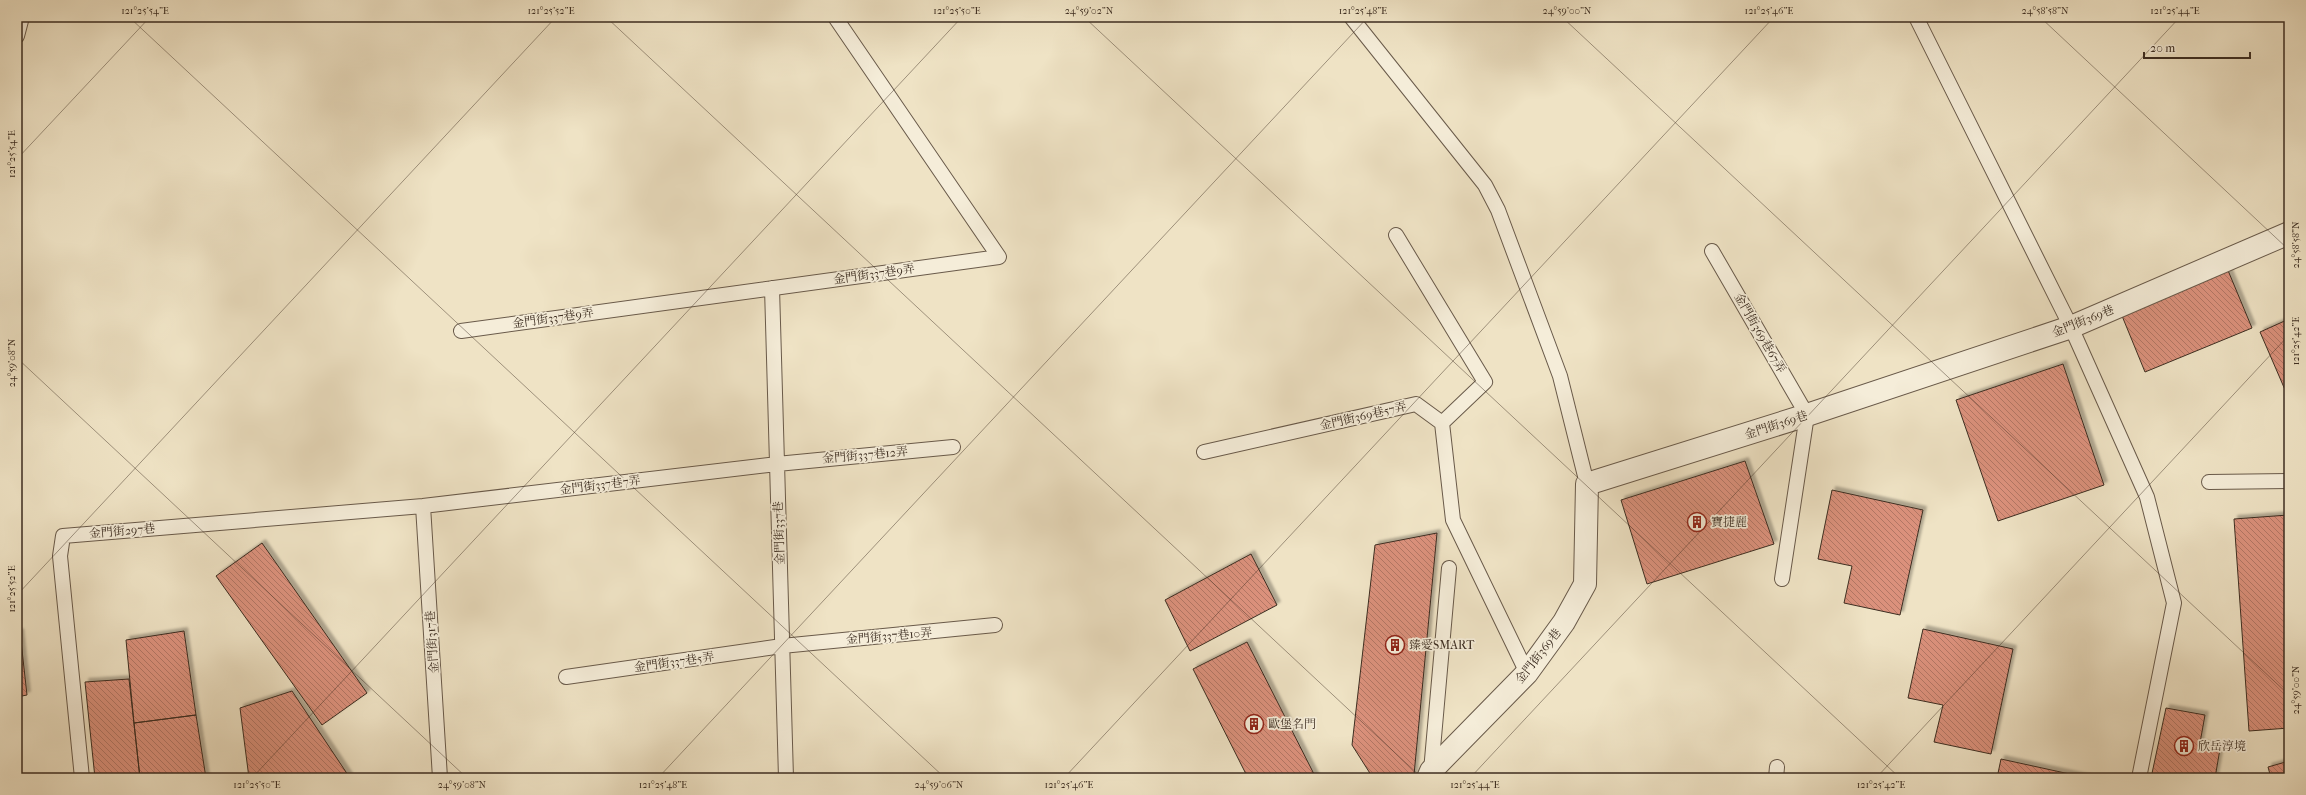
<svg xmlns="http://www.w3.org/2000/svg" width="2306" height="795" viewBox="0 0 2306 795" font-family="'IM FELL French Canon','Noto Serif TC',serif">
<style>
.building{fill:url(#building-back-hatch);stroke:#3c2d21;filter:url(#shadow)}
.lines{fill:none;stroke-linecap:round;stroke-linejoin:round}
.lane-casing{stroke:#695a4a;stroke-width:16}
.street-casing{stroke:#695a4a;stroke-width:24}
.lane{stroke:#f5edd9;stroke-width:14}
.street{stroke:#f5edd9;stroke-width:22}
.ticks{fill:none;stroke:#3c2d21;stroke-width:1;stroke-opacity:0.45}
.labels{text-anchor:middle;stroke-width:3.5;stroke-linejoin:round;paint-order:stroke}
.street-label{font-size:12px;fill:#3c2d21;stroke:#f5edd9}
.poi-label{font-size:12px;fill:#3c2d21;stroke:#f5edd9;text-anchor:start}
.neatline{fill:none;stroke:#3c2d21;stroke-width:1.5}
.ticks-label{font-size:10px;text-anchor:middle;fill:#3c2d21}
</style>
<defs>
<pattern id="building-back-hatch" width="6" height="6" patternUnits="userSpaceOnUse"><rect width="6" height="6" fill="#db917c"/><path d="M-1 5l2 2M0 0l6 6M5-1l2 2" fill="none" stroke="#b37765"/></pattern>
<filter id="shadow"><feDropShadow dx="3.5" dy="-3.5" stdDeviation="1" flood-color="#0004"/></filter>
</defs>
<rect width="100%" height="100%" fill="#efe3c5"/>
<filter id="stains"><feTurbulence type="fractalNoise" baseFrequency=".005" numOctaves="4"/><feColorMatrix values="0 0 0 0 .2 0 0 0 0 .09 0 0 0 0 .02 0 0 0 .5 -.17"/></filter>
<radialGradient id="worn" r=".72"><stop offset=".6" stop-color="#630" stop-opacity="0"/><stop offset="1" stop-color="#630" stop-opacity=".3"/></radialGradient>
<path class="building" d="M 2227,268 L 2252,328 L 2145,372 L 2120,311 Z
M 2289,319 L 2289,399 L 2260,332 Z
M 2063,364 L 2104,485 L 1998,521 L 1956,400 Z
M 1745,461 L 1774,544 L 1647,584 L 1621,500 Z
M 1832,490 L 1923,510 L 1900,615 L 1844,603 L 1852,566 L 1818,559 Z
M 2288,515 L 2289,728 L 2249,731 L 2234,519 Z
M 1437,533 L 1414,775 L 1411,778 L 1373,778 L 1352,745 L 1375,545 Z
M 262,543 L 367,693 L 322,725 L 216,576 Z
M 1251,554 L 1277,605 L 1190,651 L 1165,600 Z
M 1923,629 L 2013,649 L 1991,754 L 1934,742 L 1943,705 L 1908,698 Z
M 184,631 L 196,715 L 134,723 L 126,640 Z
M 20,632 L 27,695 L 17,697 L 17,633 Z
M 1247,642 L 1316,778 L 1248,778 L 1193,669 Z
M 129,679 L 140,778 L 95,778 L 85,682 Z
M 292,691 L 350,778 L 249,778 L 240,708 Z
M 2166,708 L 2205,715 L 2200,743 L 2220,749 L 2215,778 L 2151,778 Z
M 196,715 L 206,778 L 140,778 L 134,723 Z
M 2001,759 L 2088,778 L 1997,778 Z
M 2289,761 L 2289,778 L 2271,778 L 2268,767 Z"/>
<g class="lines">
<defs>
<path id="lane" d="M 1351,17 L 1485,185 L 1498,210 L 1560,376 L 1587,484
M 1916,17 L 2071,327 L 2147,497 L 2174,603 L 2139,778
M 17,36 L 22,17
M 1396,235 L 1485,382 L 1442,423
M 1712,251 L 1807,415 L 1782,579
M 772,288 L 786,778
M 461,331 L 999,257 L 835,17
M 1204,452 L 1416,404 L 1442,423 L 1453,520 L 1527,673
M 2209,482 L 2289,481
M 423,506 L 440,778
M 566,677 L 782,646 L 995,625
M 1431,771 L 1449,568
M 82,778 L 60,556 L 63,536 L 423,506 L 777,464 L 953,447
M 1776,778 L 1777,767"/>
<path id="street" d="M 1428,778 L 1431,771 L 1527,673 L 1564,622 L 1585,584 L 1587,484 L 1807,415 L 2071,327 L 2289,233"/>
</defs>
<use href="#lane" class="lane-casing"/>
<use href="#street" class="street-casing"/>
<use href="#lane" class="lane"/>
<use href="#street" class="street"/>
</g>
<path class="ticks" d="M 129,17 L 945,778M 606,17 L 1422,778M 1084,17 L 1900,778M 1562,17 L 2289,695M 2040,17 L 2289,250M 17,159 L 150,17M 17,358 L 467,778M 17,595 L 556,17M 252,778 L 962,17M 658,778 L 1368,17M 1064,778 L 1774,17M 1470,778 L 2180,17M 1876,778 L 2289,335M 2282,778 L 2289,771"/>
<defs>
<symbol id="building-ring" viewBox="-11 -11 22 22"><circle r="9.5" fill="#f5edd9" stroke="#8f2418" stroke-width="1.5"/><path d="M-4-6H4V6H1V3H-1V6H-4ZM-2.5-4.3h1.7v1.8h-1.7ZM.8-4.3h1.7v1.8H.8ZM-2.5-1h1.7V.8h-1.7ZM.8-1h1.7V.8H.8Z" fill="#8f2418"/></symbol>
</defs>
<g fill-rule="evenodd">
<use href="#building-ring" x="1686" y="511" width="22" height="22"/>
<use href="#building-ring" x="1384" y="634" width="22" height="22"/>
<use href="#building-ring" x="1243" y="713" width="22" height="22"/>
<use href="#building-ring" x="2173" y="735" width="22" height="22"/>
</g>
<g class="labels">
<g class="street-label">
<text transform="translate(874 274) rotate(-8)" y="4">金門街337巷9弄</text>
<text transform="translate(553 318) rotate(-8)" y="4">金門街337巷9弄</text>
<text transform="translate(2083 321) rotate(-22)" y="4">金門街369巷</text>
<text transform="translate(1760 333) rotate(60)" y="4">金門街369巷67弄</text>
<text transform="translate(1363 416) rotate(-13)" y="4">金門街369巷57弄</text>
<text transform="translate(1776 425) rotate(-18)" y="4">金門街369巷</text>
<text transform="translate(865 455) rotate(-5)" y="4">金門街337巷12弄</text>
<text transform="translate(600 485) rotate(-7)" y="4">金門街337巷7弄</text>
<text transform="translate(122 531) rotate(-5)" y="4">金門街297巷</text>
<text transform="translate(779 533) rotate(-92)" y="4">金門街337巷</text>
<text transform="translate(889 636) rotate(-5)" y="4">金門街337巷10弄</text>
<text transform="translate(432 642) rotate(-94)" y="4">金門街317巷</text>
<text transform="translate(1538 656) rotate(-52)" y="4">金門街369巷</text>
<text transform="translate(674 662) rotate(-8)" y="4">金門街337巷5弄</text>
</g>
<g class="poi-label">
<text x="1711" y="526">寶捷麗</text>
<text x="1409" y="649">臻愛SMART</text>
<text x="1268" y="728">歐堡名門</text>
<text x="2198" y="750">欣岳淳境</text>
</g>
</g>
<rect width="2306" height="795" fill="none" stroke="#efe3c5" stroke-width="44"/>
<path d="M2144 52v6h106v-6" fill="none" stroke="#3c2d21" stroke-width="2"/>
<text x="2150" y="52" font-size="12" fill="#3c2d21" stroke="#f5edd9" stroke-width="3" paint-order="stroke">20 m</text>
<rect x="22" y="22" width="2262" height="751" class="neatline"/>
<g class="ticks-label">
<text x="145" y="14">121°25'54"E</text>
<text x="551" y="14">121°25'52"E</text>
<text x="957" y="14">121°25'50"E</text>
<text x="1089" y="14">24°59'02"N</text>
<text x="1363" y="14">121°25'48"E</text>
<text x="1567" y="14">24°59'00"N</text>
<text x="1769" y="14">121°25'46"E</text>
<text x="2045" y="14">24°58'58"N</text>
<text x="2175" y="14">121°25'44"E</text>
<text transform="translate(11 154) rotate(-90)" y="4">121°25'54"E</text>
<text transform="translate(2295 245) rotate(-90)" y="4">24°58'58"N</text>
<text transform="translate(2295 341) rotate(-90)" y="4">121°25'42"E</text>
<text transform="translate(11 363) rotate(-90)" y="4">24°59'08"N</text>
<text transform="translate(11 589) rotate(-90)" y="4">121°25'52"E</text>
<text transform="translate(2295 690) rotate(-90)" y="4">24°59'00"N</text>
<text x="257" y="788">121°25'50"E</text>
<text x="462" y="788">24°59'08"N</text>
<text x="663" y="788">121°25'48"E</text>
<text x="939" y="788">24°59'06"N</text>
<text x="1069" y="788">121°25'46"E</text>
<text x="1475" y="788">121°25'44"E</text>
<text x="1881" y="788">121°25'42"E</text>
</g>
<rect width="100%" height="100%" filter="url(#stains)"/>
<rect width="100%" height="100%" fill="url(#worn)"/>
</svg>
